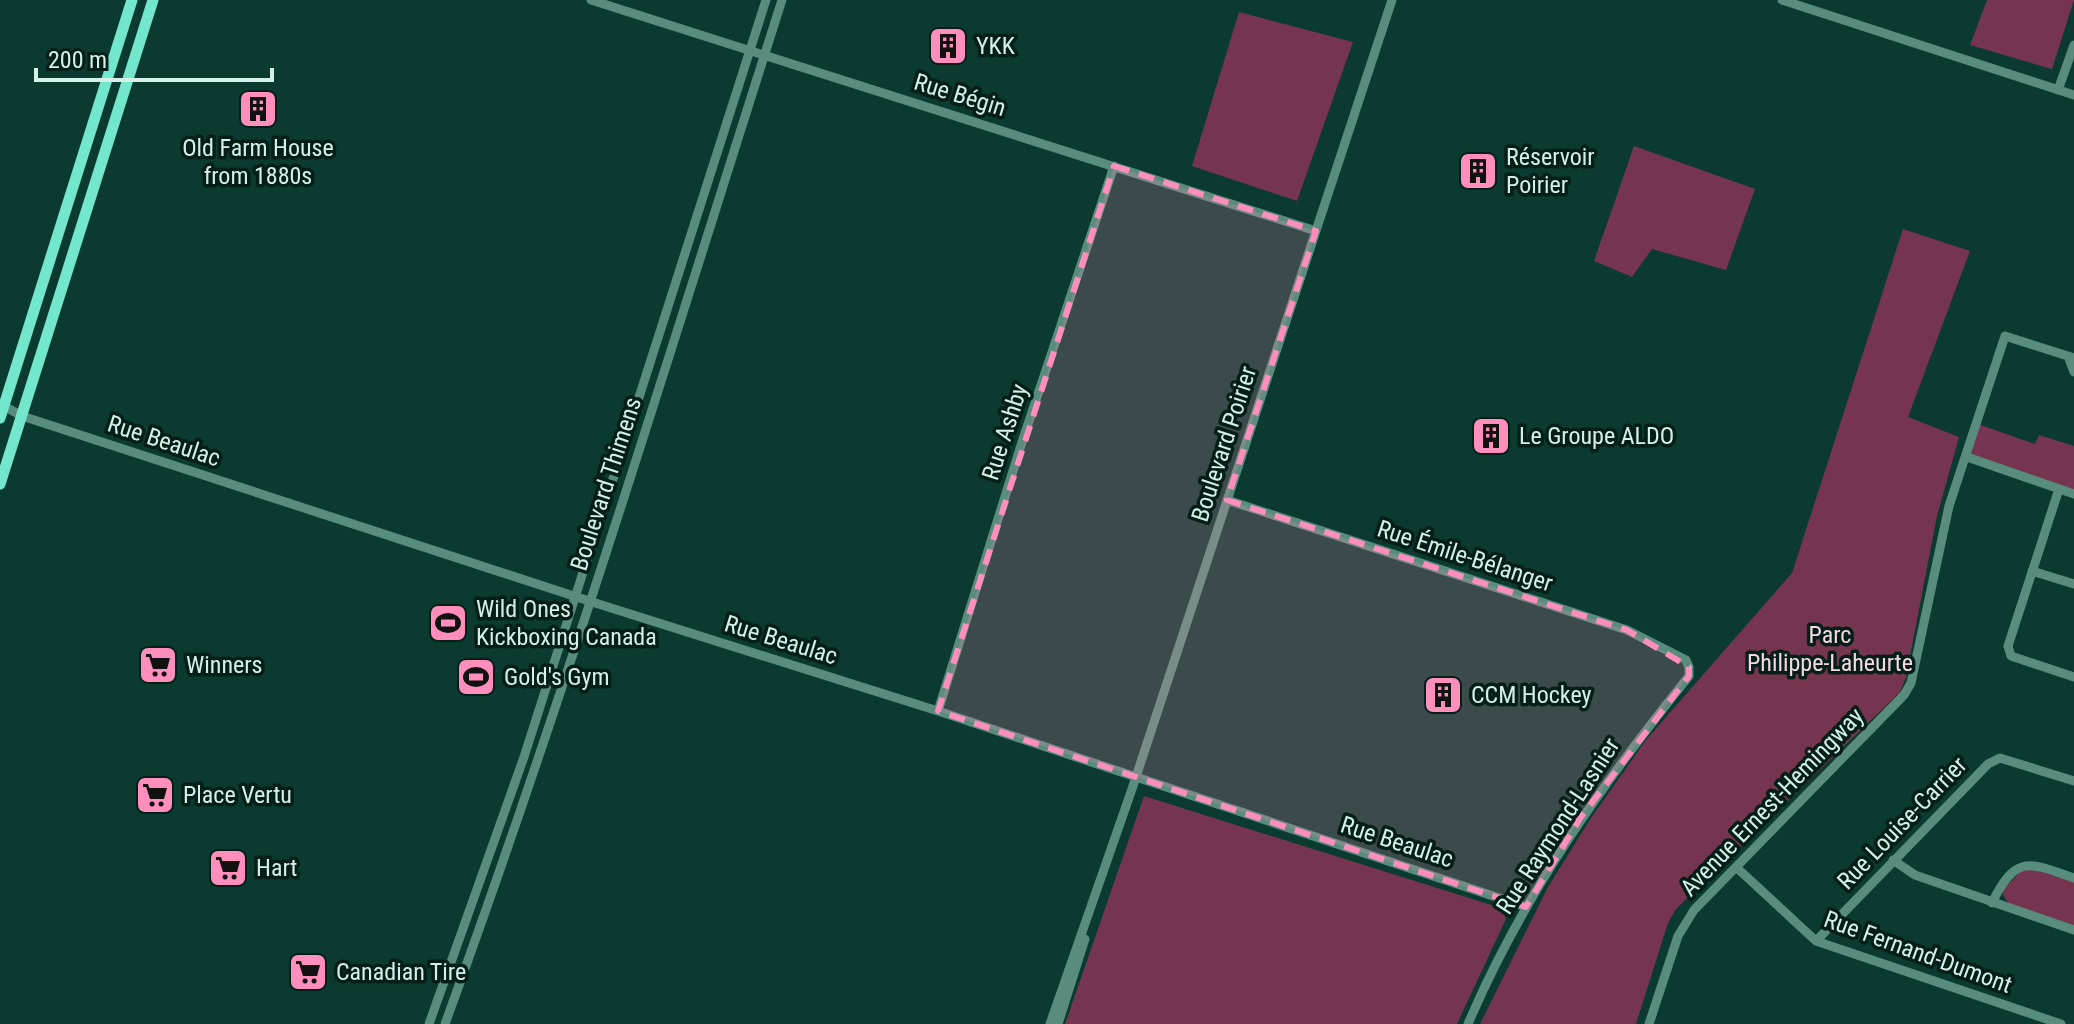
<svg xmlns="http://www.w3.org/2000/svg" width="2074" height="1024" viewBox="0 0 2074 1024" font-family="'Roboto Condensed',sans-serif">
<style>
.green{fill:#753550}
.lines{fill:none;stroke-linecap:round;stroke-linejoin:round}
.minor{stroke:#588c7e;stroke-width:9}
.major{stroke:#73e7cb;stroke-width:11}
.marked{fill:#fe8ebb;fill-opacity:0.2;stroke:#fe8ebb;stroke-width:6;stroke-dasharray:16 10;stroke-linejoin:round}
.labels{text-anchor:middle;stroke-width:7;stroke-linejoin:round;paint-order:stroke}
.poi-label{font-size:24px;fill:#d4f1e9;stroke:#051e18;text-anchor:start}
.street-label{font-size:24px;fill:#d4f1e9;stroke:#051e18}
.park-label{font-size:24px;fill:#f4d9e2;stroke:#051e18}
</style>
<rect width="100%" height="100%" fill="#0a3a30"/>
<path class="green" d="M 1987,0 L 2074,0 L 2052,69 L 1970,45 Z
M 1239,12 L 1353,42 L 1297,201 L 1192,166 Z
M 1634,146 L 1755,189 L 1726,270 L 1652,249 L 1632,277 L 1594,261 Z
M 1903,229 L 1970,251 L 1908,417 L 1959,437 L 1937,516 L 1906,677 L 1900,692 L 1676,909 L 1668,923 L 1636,1024 L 1480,1024 L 1548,887 L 1591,818 L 1646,740 L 1792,573 Z
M 1978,424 L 2035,444 L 2039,435 L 2074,446 L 2074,493 L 1967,457 Z
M 1144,796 L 1501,908 L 1506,919 L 1457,1024 L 1065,1024 Z
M 2030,868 L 2074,882 L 2074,926 L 2009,904 L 2003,895 L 2003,890 L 2022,870 Z"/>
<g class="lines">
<path class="minor" d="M 591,0 L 1316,231
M 1782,0 L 2074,95
M 2058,90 L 2074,45
M 2068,356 L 2074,372
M 0,404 L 22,416 L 589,601 L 938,711 L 1526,907
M 1967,457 L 2074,494
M 2059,489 L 2008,646 L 2011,656 L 2074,677
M 1227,500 L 1627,630 L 1686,660 L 1689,667 L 1689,676 C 1602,784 1523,895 1468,1024
M 2032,571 L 2074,584
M 938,711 L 1022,442 L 1114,166
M 1893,860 L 1915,875 L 2074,930
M 1736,867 L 1816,941 L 2061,1024
M 1992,903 C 2016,853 2030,863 2074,878
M 1816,941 L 1988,764 L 2000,758 L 2074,781
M 429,1024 L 524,757 L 766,0
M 445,1024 C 568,687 673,342 782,0
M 1050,1024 L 1132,789 L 1392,0
M 1058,1024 L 1085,939
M 1649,1024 L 1678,936 L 1694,910 L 1904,695 L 1911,683 L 1949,506 L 2005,336 L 2074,358"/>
<path class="major" d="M 0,418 L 132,0
M 0,484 L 153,0"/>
</g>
<path class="marked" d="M 1114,166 L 1316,231 L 1227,500 L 1627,630 L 1689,667 L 1689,676 L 1581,817 L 1526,907 L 938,711 Z"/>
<defs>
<symbol id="building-square" viewBox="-11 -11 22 22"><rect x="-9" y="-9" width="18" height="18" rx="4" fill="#fe8ebb" stroke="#051e18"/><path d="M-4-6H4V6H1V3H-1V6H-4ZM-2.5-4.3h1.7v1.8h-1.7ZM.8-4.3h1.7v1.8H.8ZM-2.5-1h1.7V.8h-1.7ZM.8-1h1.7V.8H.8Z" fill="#111"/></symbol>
<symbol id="stadium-square" viewBox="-11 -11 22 22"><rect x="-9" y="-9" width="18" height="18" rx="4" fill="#fe8ebb" stroke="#051e18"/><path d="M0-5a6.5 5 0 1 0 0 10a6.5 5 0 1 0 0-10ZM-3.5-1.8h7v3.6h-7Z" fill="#111"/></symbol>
<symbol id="supermarket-square" viewBox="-11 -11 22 22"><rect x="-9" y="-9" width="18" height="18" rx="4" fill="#fe8ebb" stroke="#051e18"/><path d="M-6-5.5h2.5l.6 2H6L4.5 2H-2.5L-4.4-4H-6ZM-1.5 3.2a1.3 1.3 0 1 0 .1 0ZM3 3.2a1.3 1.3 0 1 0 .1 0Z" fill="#111"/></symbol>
</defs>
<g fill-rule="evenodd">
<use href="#building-square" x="926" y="24" width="44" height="44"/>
<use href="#building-square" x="236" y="87" width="44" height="44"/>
<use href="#building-square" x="1456" y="149" width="44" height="44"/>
<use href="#building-square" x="1469" y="414" width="44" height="44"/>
<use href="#stadium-square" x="426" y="601" width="44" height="44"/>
<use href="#supermarket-square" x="136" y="643" width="44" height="44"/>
<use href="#stadium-square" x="454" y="655" width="44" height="44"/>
<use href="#building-square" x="1421" y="673" width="44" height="44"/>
<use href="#supermarket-square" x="133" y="773" width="44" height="44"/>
<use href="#supermarket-square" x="206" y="846" width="44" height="44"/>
<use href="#supermarket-square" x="286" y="950" width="44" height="44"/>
</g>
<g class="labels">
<g class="poi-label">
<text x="976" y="54">YKK</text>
<text x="258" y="156" text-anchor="middle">Old Farm House<tspan x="258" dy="28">from 1880s</tspan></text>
<text x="1506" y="165">Réservoir<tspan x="1506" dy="28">Poirier</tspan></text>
<text x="1519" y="444">Le Groupe ALDO</text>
<text x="476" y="617">Wild Ones<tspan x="476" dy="28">Kickboxing Canada</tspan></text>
<text x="186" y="673">Winners</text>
<text x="504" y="685">Gold's Gym</text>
<text x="1471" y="703">CCM Hockey</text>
<text x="183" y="803">Place Vertu</text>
<text x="256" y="876">Hart</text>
<text x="336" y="980">Canadian Tire</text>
</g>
<g class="street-label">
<text transform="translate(960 95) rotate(17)" y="8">Rue Bégin</text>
<text transform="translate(1005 432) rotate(-72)" y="8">Rue Ashby</text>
<text transform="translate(164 441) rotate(18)" y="8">Rue Beaulac</text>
<text transform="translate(1224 444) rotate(-72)" y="8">Boulevard Poirier</text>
<text transform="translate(606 484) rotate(-72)" y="8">Boulevard Thimens</text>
<text transform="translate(1465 556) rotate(18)" y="8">Rue Émile-Bélanger</text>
<text transform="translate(781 640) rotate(17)" y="8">Rue Beaulac</text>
<text transform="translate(1772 802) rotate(-46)" y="8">Avenue Ernest-Hemingway</text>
<text transform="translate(1902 823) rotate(-46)" y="8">Rue Louise-Carrier</text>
<text transform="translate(1558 826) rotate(-57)" y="8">Rue Raymond-Lasnier</text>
<text transform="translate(1397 842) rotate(18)" y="8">Rue Beaulac</text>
<text transform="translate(1918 952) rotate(20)" y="8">Rue Fernand-Dumont</text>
</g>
<g class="park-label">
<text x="1830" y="643">Parc<tspan x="1830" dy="28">Philippe-Laheurte</tspan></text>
</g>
</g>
<path d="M36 68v12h236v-12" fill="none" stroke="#d4f1e9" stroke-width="4"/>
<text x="48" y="68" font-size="24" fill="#d4f1e9" stroke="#051e18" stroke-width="6" paint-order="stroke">200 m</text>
</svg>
